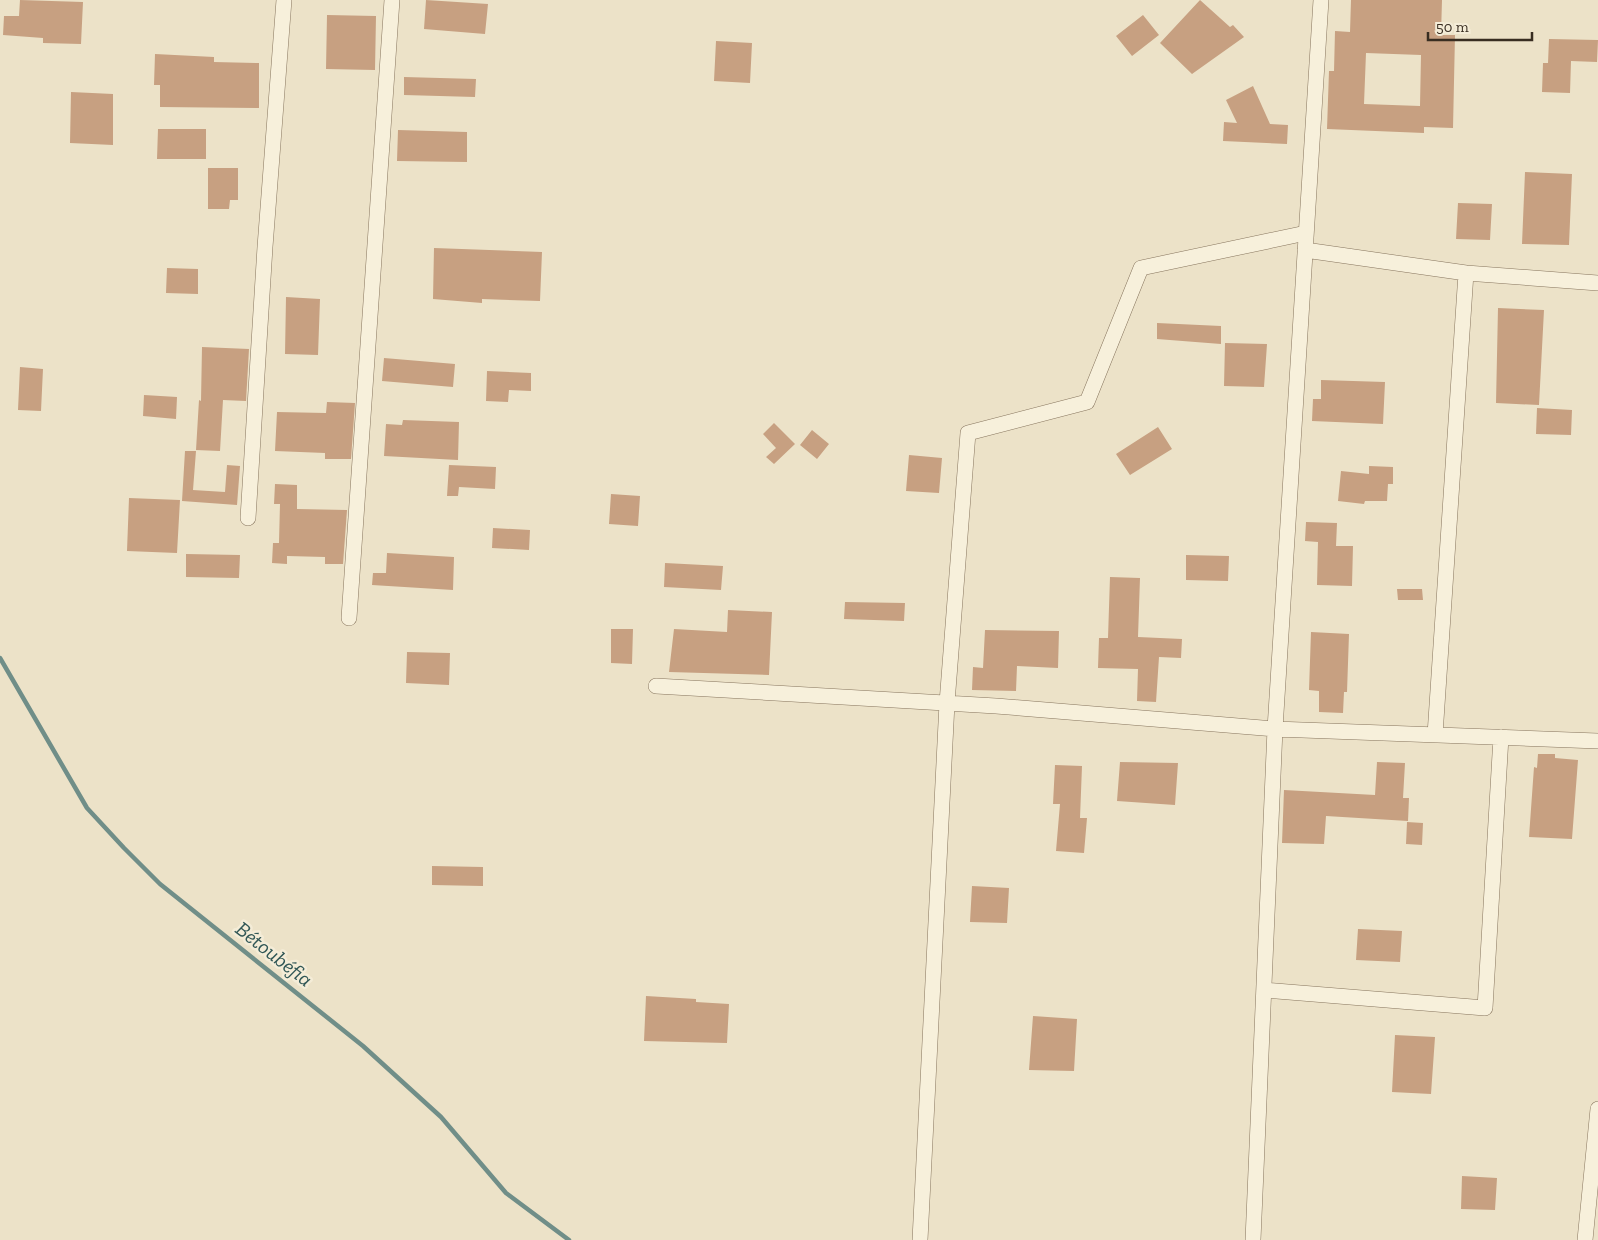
<svg xmlns="http://www.w3.org/2000/svg" width="1598" height="1240" viewBox="0 0 1598 1240" font-family="'Zilla Slab',serif">
<style>
.lines{fill:none;stroke-linecap:round;stroke-linejoin:round}
.stream{stroke:#708e88;stroke-width:4.5}
.building{fill:#c7a081;fill-rule:evenodd}
.minor-casing{stroke:#87755e;stroke-width:16}
.minor{stroke:#f7f0db;stroke-width:15}
.labels{text-anchor:middle;stroke-width:5;stroke-linejoin:round;paint-order:stroke}
.water-label{font-size:21px;font-style:italic;fill:#315756;stroke:#f4ecd7}
</style>
<rect width="100%" height="100%" fill="#ece2c8"/>
<g class="lines">
<path class="stream" d="M 0,658 L 87,808 L 124,848 L 160,884 L 363,1046 L 441,1117 L 506,1193 L 569,1240"/>
</g>
<path class="building" d="M 20,0 L 83,2 L 81,44 L 43,43 L 43,38 L 3,35 L 4,16 L 19,16 Z
M 426,0 L 488,4 L 485,34 L 424,29 Z
M 1200,0 L 1230,27 L 1233,25 L 1244,37 L 1192,74 L 1160,43 Z
M 1351,0 L 1442,0 L 1441,35 L 1455,35 L 1453,128 L 1424,127 L 1424,133 L 1327,129 L 1329,71 L 1334,71 L 1335,31 L 1350,32 ZM 1366,53 L 1421,55 L 1420,106 L 1364,104 Z
M 327,15 L 376,16 L 375,70 L 326,69 Z
M 1143,15 L 1159,35 L 1132,56 L 1116,36 Z
M 1549,39 L 1598,40 L 1597,62 L 1571,61 L 1570,93 L 1542,92 L 1543,63 L 1548,63 Z
M 716,41 L 752,43 L 750,83 L 714,81 Z
M 155,54 L 214,57 L 214,62 L 259,63 L 259,108 L 160,107 L 160,85 L 154,85 Z
M 404,77 L 476,79 L 475,97 L 404,95 Z
M 1253,86 L 1270,124 L 1288,125 L 1287,144 L 1223,141 L 1224,122 L 1237,123 L 1226,100 Z
M 71,92 L 113,94 L 113,145 L 70,143 Z
M 158,129 L 206,129 L 206,159 L 157,159 Z
M 398,130 L 467,132 L 467,162 L 397,161 Z
M 208,168 L 238,168 L 238,200 L 230,200 L 229,209 L 208,209 Z
M 1525,172 L 1572,174 L 1569,245 L 1522,244 Z
M 1458,203 L 1492,204 L 1490,240 L 1456,239 Z
M 434,248 L 542,252 L 540,301 L 482,299 L 482,303 L 433,299 Z
M 167,268 L 198,269 L 198,294 L 166,293 Z
M 286,297 L 320,299 L 318,355 L 285,354 Z
M 1498,308 L 1544,310 L 1539,405 L 1496,403 Z
M 1157,323 L 1221,326 L 1221,344 L 1157,339 Z
M 1225,343 L 1267,344 L 1264,387 L 1224,386 Z
M 202,347 L 249,349 L 246,401 L 223,400 L 220,451 L 196,450 L 199,400 L 201,401 Z
M 384,358 L 455,364 L 453,387 L 382,381 Z
M 20,367 L 43,369 L 41,411 L 18,410 Z
M 487,371 L 531,373 L 531,391 L 509,390 L 508,402 L 486,401 Z
M 1321,380 L 1385,382 L 1383,424 L 1312,421 L 1313,399 L 1321,399 Z
M 144,395 L 177,397 L 176,419 L 143,416 Z
M 327,402 L 355,403 L 351,459 L 325,459 L 325,453 L 275,451 L 277,412 L 326,413 Z
M 1537,408 L 1572,410 L 1571,435 L 1536,434 Z
M 403,420 L 459,422 L 458,460 L 384,456 L 386,424 L 402,425 Z
M 774,423 L 795,444 L 774,464 L 766,457 L 776,448 L 763,434 Z
M 1158,427 L 1172,449 L 1130,475 L 1116,454 Z
M 812,430 L 829,444 L 817,459 L 800,445 Z
M 185,451 L 196,451 L 193,490 L 225,492 L 227,465 L 240,466 L 237,505 L 182,501 Z
M 909,455 L 942,458 L 939,493 L 906,491 Z
M 449,465 L 496,467 L 495,489 L 459,487 L 458,496 L 447,496 Z
M 1369,466 L 1393,467 L 1393,484 L 1388,484 L 1387,501 L 1365,501 L 1364,504 L 1338,501 L 1341,471 L 1369,474 Z
M 275,484 L 297,485 L 297,509 L 347,510 L 343,564 L 325,564 L 325,557 L 287,556 L 287,564 L 272,563 L 273,543 L 279,543 L 280,504 L 274,504 Z
M 611,494 L 640,496 L 638,526 L 609,524 Z
M 129,498 L 180,500 L 177,553 L 127,551 Z
M 1306,522 L 1337,523 L 1336,546 L 1353,546 L 1352,586 L 1317,585 L 1318,542 L 1305,541 Z
M 493,528 L 530,530 L 529,550 L 492,548 Z
M 387,553 L 454,557 L 453,590 L 372,585 L 373,573 L 386,573 Z
M 186,554 L 240,555 L 239,578 L 186,577 Z
M 1186,555 L 1229,556 L 1228,581 L 1186,580 Z
M 665,563 L 723,566 L 721,590 L 664,587 Z
M 1110,577 L 1140,578 L 1138,637 L 1182,639 L 1181,658 L 1159,657 L 1156,702 L 1137,701 L 1138,669 L 1098,668 L 1099,638 L 1108,638 Z
M 1397,589 L 1422,589 L 1423,600 L 1398,600 Z
M 845,602 L 905,603 L 904,621 L 844,619 Z
M 728,610 L 772,612 L 769,675 L 669,672 L 674,629 L 727,632 Z
M 611,629 L 633,629 L 632,664 L 611,663 Z
M 985,630 L 1059,631 L 1058,668 L 1017,666 L 1016,691 L 972,690 L 973,667 L 983,668 Z
M 1311,632 L 1349,634 L 1347,692 L 1344,692 L 1343,713 L 1319,712 L 1319,691 L 1309,690 Z
M 407,652 L 450,653 L 449,685 L 406,683 Z
M 1538,754 L 1555,754 L 1555,758 L 1578,760 L 1572,839 L 1529,837 L 1534,767 L 1537,768 Z
M 1120,762 L 1178,763 L 1175,805 L 1117,801 Z
M 1377,762 L 1405,763 L 1403,798 L 1409,798 L 1408,821 L 1326,816 L 1324,844 L 1282,843 L 1284,790 L 1375,795 Z
M 1055,765 L 1082,766 L 1080,818 L 1087,818 L 1084,853 L 1056,851 L 1060,804 L 1053,804 Z
M 1407,822 L 1423,823 L 1422,845 L 1406,844 Z
M 432,866 L 483,867 L 483,886 L 432,885 Z
M 972,886 L 1009,888 L 1007,923 L 970,922 Z
M 1358,929 L 1402,931 L 1400,962 L 1356,960 Z
M 646,996 L 696,999 L 696,1002 L 729,1004 L 727,1043 L 644,1041 Z
M 1033,1016 L 1077,1019 L 1074,1071 L 1029,1070 Z
M 1395,1035 L 1435,1037 L 1431,1094 L 1392,1092 Z
M 1462,1176 L 1497,1178 L 1495,1210 L 1461,1209 Z"/>
<g class="lines">
<defs>
<path id="minor" d="M 1305,250 L 1466,273 L 1598,283
M 248,518 L 265,247 L 284,0
M 349,618 L 392,0
M 656,686 L 996,706 L 1275,729 L 1598,741
M 1435,735 L 1466,273
M 1264,990 L 1485,1008 L 1501,737
M 920,1240 L 947,703 L 968,433 L 1087,402 L 1141,268 L 1306,233
M 1253,1240 L 1275,729 L 1321,0
M 1585,1240 L 1598,1109"/>
</defs>
<use href="#minor" class="minor-casing"/>
<use href="#minor" class="minor"/>
</g>
<g class="labels">
<g class="water-label">
<text transform="translate(274 954) rotate(38)" y="7">Bétoubéfia</text>
</g>
</g>
<path d="M1428 32v8h104v-8" fill="none" stroke="#382d21" stroke-width="2.5"/>
<text x="1436" y="32" font-size="15" fill="#382d21" stroke="#f4ecd7" stroke-width="4" paint-order="stroke">50 m</text>
</svg>
